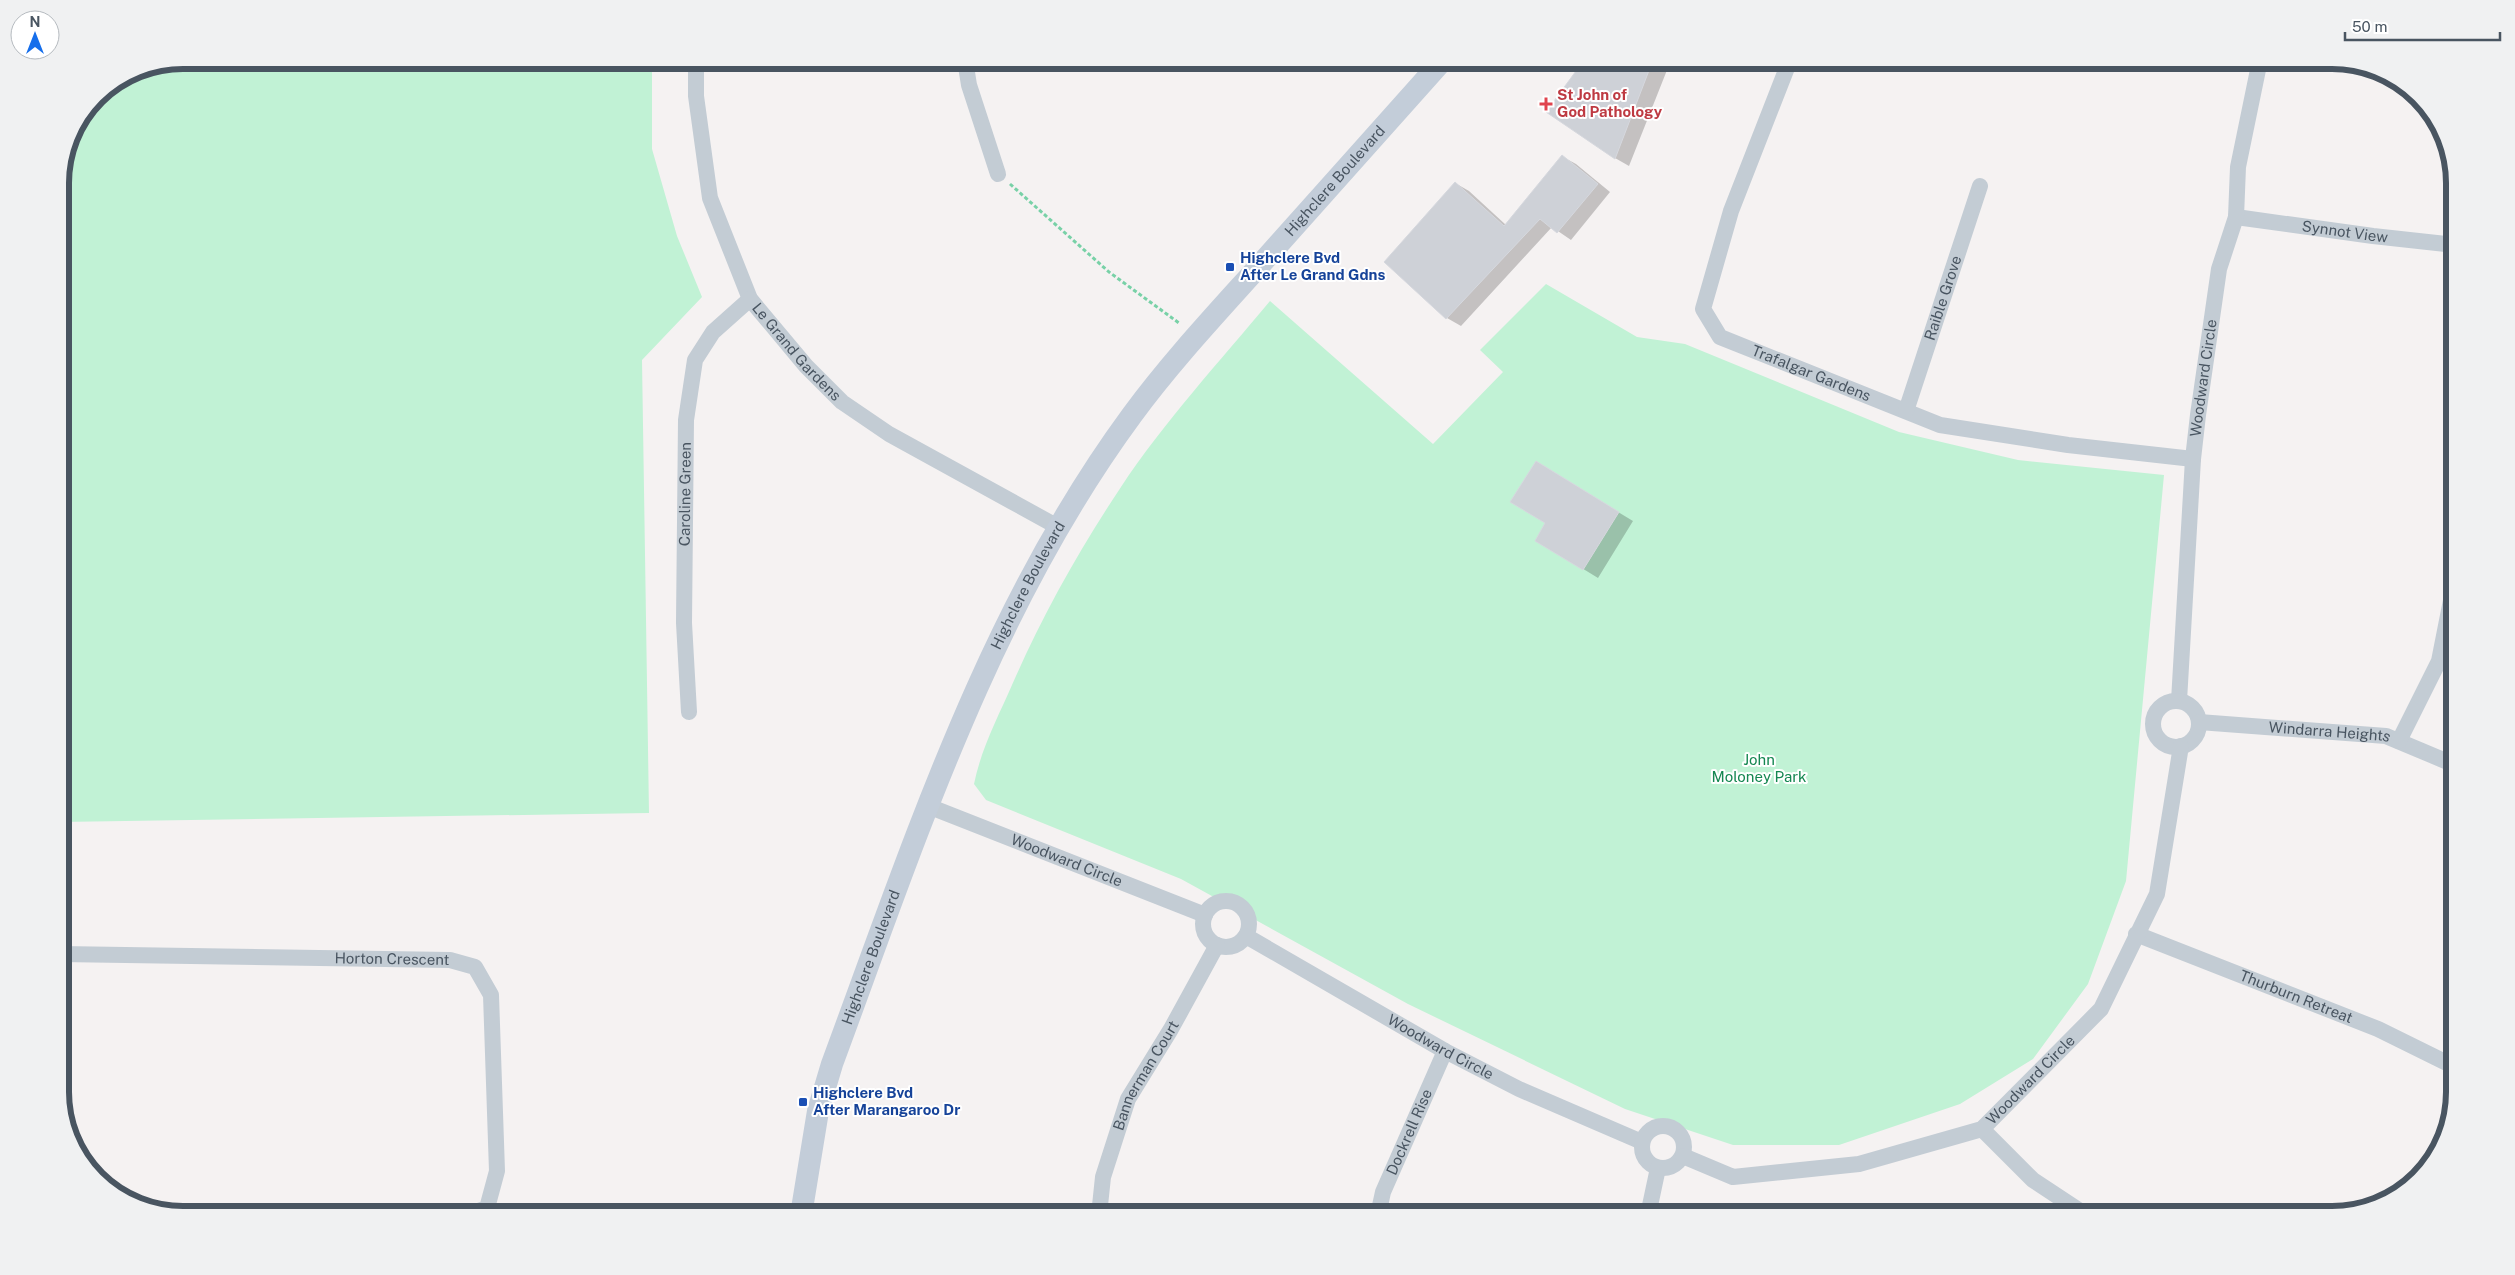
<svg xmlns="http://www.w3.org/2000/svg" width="2515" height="1275" viewBox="0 0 2515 1275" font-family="'Public Sans',sans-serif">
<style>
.green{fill:#c1f2d5}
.shadow{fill:#0003}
.building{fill:#ced1d7;stroke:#d6d8de}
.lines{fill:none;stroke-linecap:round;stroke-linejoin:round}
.path{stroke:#78d1a7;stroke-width:3;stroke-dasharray:4 2.5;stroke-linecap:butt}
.street{stroke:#c3ccd4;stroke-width:16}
.secondary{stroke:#c3cdd9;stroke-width:22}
.health-dot{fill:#e0444e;stroke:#fff;stroke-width:2}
.transit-dot{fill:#1a4fb4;stroke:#fff;stroke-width:2}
.labels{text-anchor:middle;stroke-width:4;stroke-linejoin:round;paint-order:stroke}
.health-label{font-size:15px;font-weight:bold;fill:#be3a42;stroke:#fff;text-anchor:start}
.street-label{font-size:15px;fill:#495561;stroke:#fff}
.transit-label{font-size:15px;font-weight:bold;fill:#164399;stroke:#fff;text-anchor:start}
.park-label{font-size:15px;fill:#158751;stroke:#fff}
.rim{fill:none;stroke:#495561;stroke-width:6}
</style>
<rect width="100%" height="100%" fill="#f5f2f2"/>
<path class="green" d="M 183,60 L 652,60 L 652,149 L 677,236 L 702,297 L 642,360 L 649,813 L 60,822 L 60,175 L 69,135 L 96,96 L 136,69 Z
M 1546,284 L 1637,337 L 1685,344 L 1899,432 L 2018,460 L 2164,475 L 2126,881 L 2088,984 L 2033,1059 L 1960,1104 L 1839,1145 L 1733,1145 L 1625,1109 L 1408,1004 L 1181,879 L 986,800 L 974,784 C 981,749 998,717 1012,685 C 1042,616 1079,550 1121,487 C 1164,422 1220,361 1270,301 L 1433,444 L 1503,372 L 1480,350 Z"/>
<path class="shadow" d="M 1585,60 L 1671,60 L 1629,166 L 1615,158 Z
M 1563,157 L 1576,164 L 1610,192 L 1571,240 L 1552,227 L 1461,326 L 1447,318 L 1455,183 L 1469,191 L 1506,225 Z
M 1550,471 L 1633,521 L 1598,578 L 1536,540 L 1547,523 Z"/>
<path class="building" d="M 1584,60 L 1653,60 L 1615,159 L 1546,112 Z
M 1562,155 L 1598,184 L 1557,233 L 1540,219 L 1446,319 L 1384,262 L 1455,182 L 1504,226 Z
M 1536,461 L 1619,512 L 1583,570 L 1535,541 L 1545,523 L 1510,502 Z"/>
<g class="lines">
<path class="path" d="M 1010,184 L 1109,272 L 1179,323"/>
<g class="street">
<path id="s1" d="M 696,60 L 696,96 L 710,198 L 750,299 L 806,366 L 842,402 L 889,434 L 1058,527"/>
<path d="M 965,60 L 969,85 L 998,174"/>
<path id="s2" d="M 1790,60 L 1731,211 L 1703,309 L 1720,337 L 1940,425 L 2068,445 L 2193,459"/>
<path id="s3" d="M 2236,217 L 2373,236 L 2455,245"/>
<path id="s4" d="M 1906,411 L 1980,186"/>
<path id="s5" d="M 2179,701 L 2193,459 L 2198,415 L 2219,269 L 2236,217 L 2238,167 L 2260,60"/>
<circle cx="2176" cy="724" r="23"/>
<path id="s6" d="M 689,712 L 684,623 L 686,420 L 695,360 L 713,332 L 750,299"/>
<path id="s7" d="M 2199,722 L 2386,736 L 2455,765"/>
<path d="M 2399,741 L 2439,661 L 2455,580"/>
<path id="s8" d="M 928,806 L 1205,915"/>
<circle cx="1226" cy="924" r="23"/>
<path id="s9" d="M 2136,934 L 2378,1029 L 2455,1067"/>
<path id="s10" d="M 1246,936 L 1445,1051 L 1519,1089 L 1642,1142"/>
<path id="s11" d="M 60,954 L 450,960 L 475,967 L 491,995 L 497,1171 L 487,1208 L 466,1215"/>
<circle cx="1663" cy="1147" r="21"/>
<path d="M 1982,1129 L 2033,1180 L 2086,1215"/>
<path id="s12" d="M 1683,1156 L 1733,1177 L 1859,1164 L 1982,1129 L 2101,1009 L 2157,894 L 2181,746"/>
<path id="s13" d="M 1099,1215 L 1103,1177 L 1128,1099 L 1171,1029 L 1217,945"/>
<path id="s14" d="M 1378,1215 L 1383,1192 L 1445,1051"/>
<path d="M 1648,1215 L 1658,1168"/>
</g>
<path class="secondary" id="s15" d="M 801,1215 L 818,1111 L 832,1064 C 915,840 989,609 1132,415 C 1171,362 1216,314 1260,265 C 1321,197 1382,128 1443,60"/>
</g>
<path class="health-dot" d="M1543.5 96.5h5v5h5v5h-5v5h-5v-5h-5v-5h5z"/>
<g class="transit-dot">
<rect x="1225" y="262" width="10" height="10" rx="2.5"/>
<rect x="798" y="1097" width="10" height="10" rx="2.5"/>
</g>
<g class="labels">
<g class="health-label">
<text x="1557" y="100">St John of<tspan x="1557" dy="17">God Pathology</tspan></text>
</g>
<g class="street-label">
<text dy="5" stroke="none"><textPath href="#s15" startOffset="1182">Highclere Boulevard</textPath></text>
<text dy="5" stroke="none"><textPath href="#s3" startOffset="110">Synnot View</textPath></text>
<text dy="5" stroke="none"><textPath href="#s4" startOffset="119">Raible Grove</textPath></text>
<text dy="5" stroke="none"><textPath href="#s1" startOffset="318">Le Grand Gardens</textPath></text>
<text dy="5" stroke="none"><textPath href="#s2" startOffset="395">Trafalgar Gardens</textPath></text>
<text dy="5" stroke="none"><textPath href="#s5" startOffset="324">Woodward Circle</textPath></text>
<text dy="5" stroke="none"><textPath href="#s6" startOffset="218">Caroline Green</textPath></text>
<text dy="5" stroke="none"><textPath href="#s15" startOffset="672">Highclere Boulevard</textPath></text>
<text dy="5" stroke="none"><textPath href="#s7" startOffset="131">Windarra Heights</textPath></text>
<text dy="5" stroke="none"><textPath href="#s8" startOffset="149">Woodward Circle</textPath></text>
<text dy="5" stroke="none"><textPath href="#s15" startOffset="268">Highclere Boulevard</textPath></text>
<text dy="5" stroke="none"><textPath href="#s11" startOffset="332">Horton Crescent</textPath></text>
<text dy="5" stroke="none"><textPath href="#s9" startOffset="172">Thurburn Retreat</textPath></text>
<text dy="5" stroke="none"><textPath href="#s10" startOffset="224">Woodward Circle</textPath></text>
<text dy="5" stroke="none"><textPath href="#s13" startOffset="149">Bannerman Court</textPath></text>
<text dy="5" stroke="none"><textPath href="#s12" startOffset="378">Woodward Circle</textPath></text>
<text dy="5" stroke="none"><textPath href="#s14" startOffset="89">Dockrell Rise</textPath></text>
</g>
<g class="transit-label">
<text x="1240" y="263">Highclere Bvd<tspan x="1240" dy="17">After Le Grand Gdns</tspan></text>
<text x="813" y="1098">Highclere Bvd<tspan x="813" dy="17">After Marangaroo Dr</tspan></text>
</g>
<g class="park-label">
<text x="1759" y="765">John<tspan x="1759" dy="17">Moloney Park</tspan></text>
</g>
</g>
<path d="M0 0H2515V1275H0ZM183 69H2332A114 114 0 0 1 2446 183V1092A114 114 0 0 1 2332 1206H183A114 114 0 0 1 69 1092V183A114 114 0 0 1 183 69Z" fill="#f0f1f2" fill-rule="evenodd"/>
<path class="rim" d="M183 69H2332A114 114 0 0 1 2446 183V1092A114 114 0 0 1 2332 1206H183A114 114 0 0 1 69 1092V183A114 114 0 0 1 183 69Z"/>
<g transform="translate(35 35)"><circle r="24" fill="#ffffff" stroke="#b6bbc0"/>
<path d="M0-4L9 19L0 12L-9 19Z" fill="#156eeb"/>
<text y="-8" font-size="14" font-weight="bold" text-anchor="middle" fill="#495561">N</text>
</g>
<path d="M2345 32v8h155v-8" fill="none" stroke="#495561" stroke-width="2.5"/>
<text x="2352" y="32" font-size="15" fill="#495561" stroke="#ffffff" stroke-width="4" paint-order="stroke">50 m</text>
</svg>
